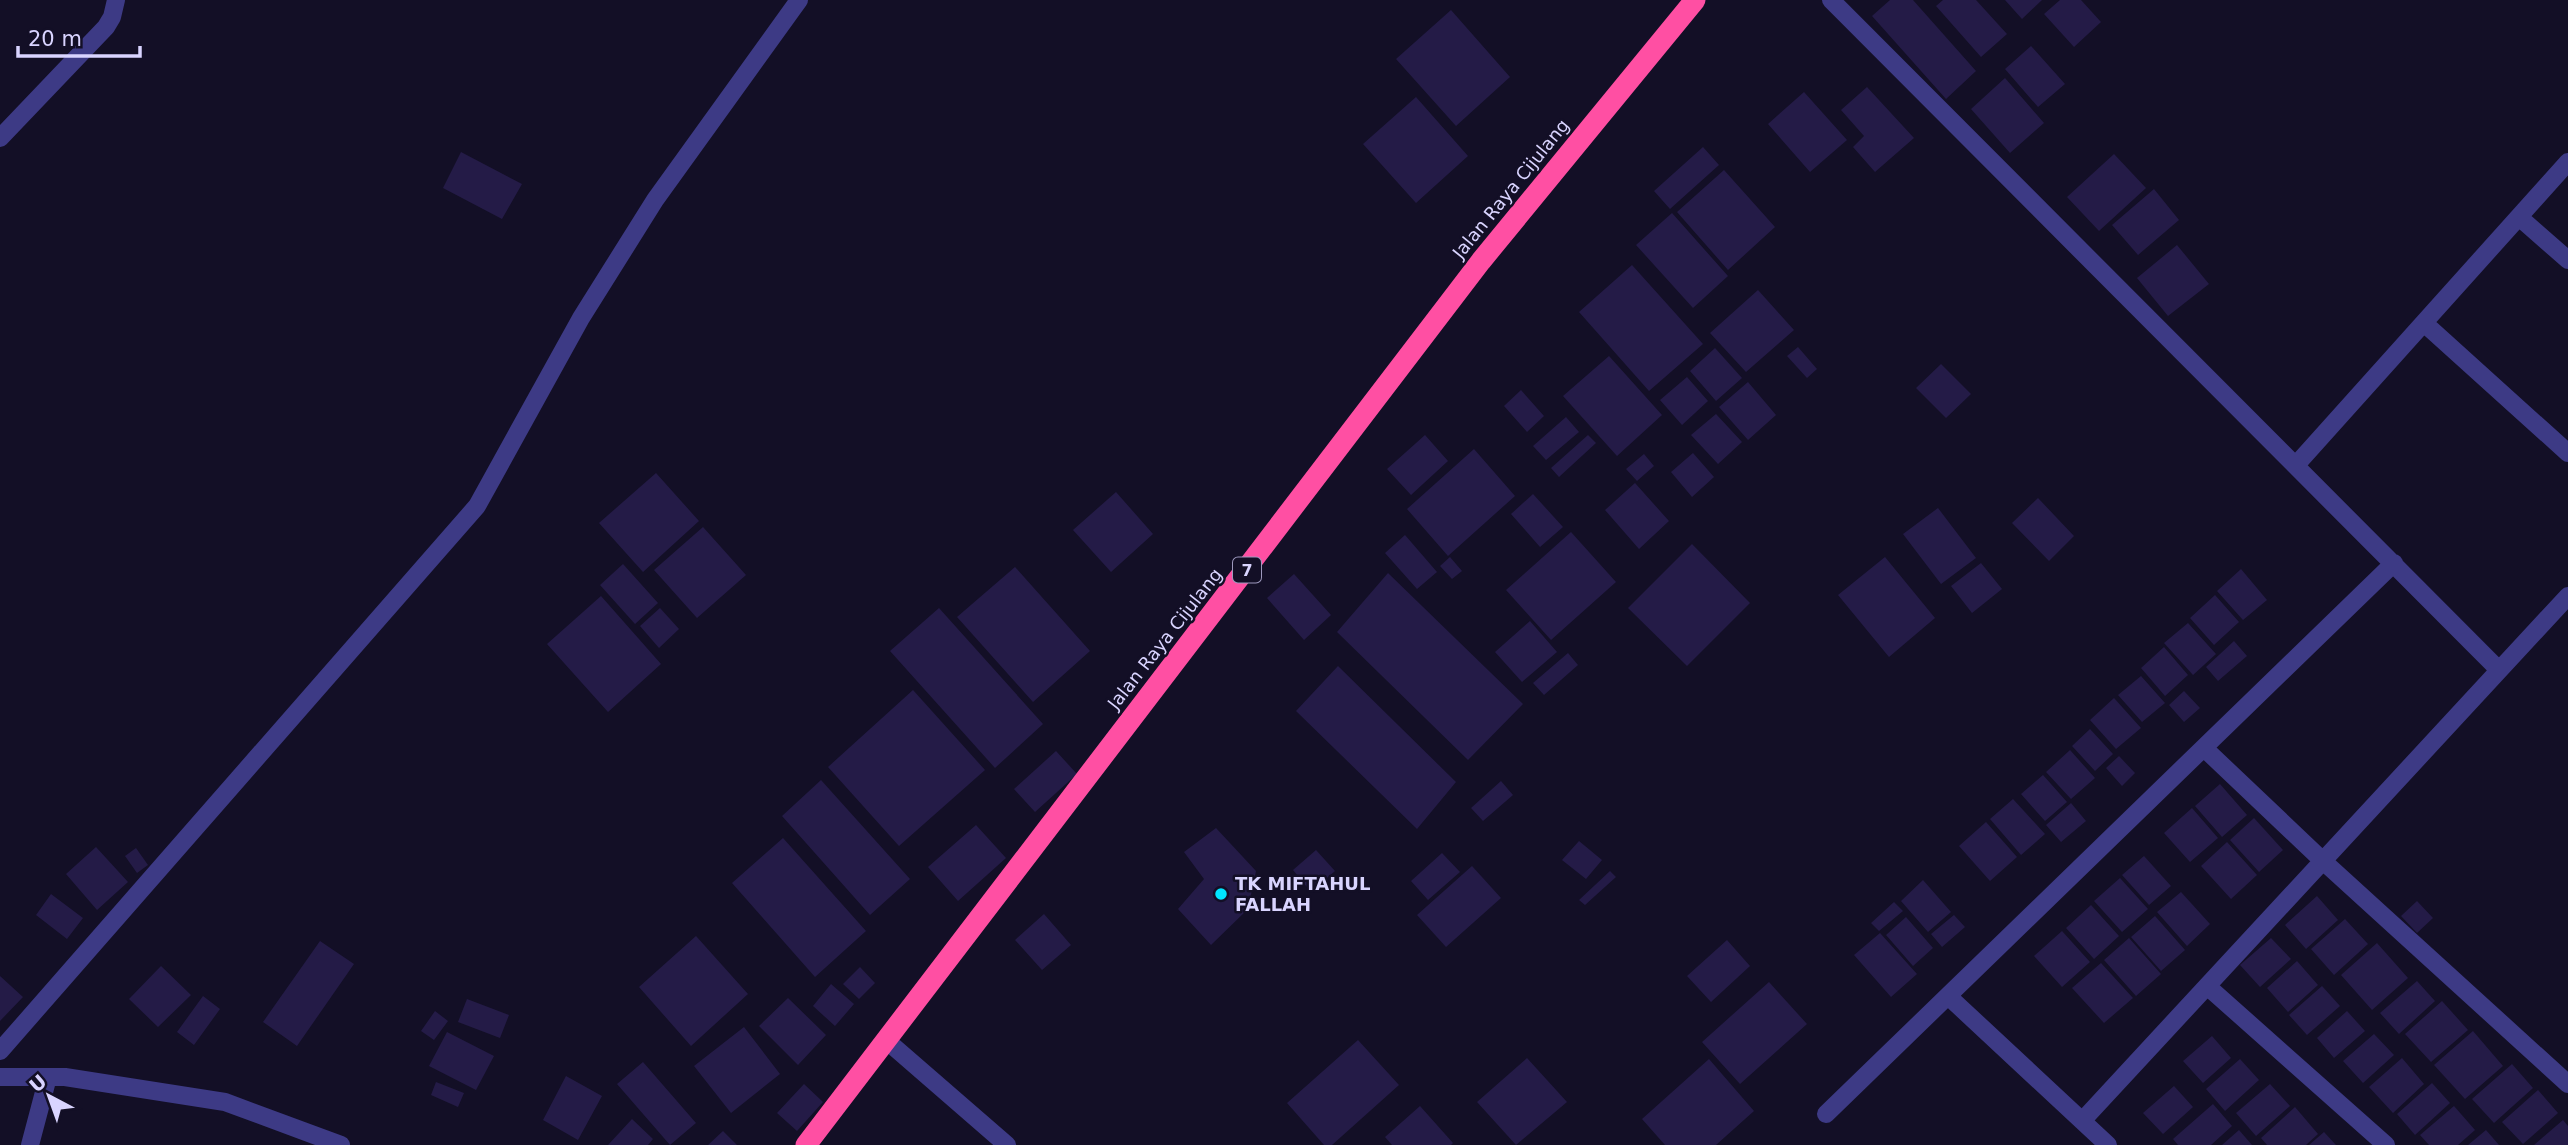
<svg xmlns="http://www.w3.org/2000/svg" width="2568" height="1145" viewBox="0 0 2568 1145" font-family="'DejaVu Sans',sans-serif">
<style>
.building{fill:#241b47}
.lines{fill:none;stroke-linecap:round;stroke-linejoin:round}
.street{stroke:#3d3a85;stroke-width:18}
.highway{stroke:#ff4fa3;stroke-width:21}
.poi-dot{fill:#00e5ff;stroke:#130f26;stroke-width:2.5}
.labels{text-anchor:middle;stroke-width:5;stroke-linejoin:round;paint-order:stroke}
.shield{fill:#130f26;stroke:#9e99be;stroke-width:2}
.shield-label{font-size:16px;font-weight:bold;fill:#d9d4ff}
.street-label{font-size:18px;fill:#d9d4ff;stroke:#130f26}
.poi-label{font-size:18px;font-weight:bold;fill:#d9d4ff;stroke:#130f26;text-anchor:start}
</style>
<rect width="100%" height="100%" fill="#130f26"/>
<path class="building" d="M 1890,0 L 1913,0 L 1976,71 L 1946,99 L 1872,16 Z
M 1943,0 L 1976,0 L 2007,34 L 1981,57 L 1936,6 Z
M 2005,0 L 2042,0 L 2022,19 Z
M 2060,0 L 2081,0 L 2101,22 L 2074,47 L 2044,14 Z
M 1451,10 L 1510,77 L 1456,126 L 1396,59 Z
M 2031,46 L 2065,84 L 2038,107 L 2005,69 Z
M 2005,78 L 2044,123 L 2010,153 L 1971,109 Z
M 1867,87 L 1914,138 L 1875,172 L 1853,147 L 1864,136 L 1841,110 Z
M 1804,92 L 1847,140 L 1810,172 L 1768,124 Z
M 1416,97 L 1468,156 L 1416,203 L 1363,144 Z
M 1703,147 L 1719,165 L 1670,209 L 1654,191 Z
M 461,152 L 522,184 L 502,219 L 443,188 Z
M 2114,154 L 2146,188 L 2099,231 L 2067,197 Z
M 1724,170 L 1775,227 L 1728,270 L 1677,212 Z
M 2154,189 L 2179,220 L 2138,255 L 2112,225 Z
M 1672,213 L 1728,276 L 1693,308 L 1636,245 Z
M 2177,245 L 2209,284 L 2168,316 L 2137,278 Z
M 1632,265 L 1703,344 L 1649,391 L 1579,312 Z
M 1758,290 L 1794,330 L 1746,372 L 1710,333 Z
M 1798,347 L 1817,369 L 1807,378 L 1787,356 Z
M 1715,348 L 1742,378 L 1716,401 L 1690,371 Z
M 1609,356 L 1662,415 L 1617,456 L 1563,396 Z
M 1941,364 L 1971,394 L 1946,418 L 1916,388 Z
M 1687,377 L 1708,401 L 1682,425 L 1660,400 Z
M 1748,382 L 1776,415 L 1748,440 L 1719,407 Z
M 1521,390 L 1544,416 L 1527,432 L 1504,406 Z
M 1716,414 L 1742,442 L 1718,464 L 1691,435 Z
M 1566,417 L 1579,432 L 1546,460 L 1533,446 Z
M 1425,435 L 1448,461 L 1411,495 L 1387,469 Z
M 1588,435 L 1596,443 L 1559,477 L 1551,468 Z
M 1474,449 L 1515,496 L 1448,556 L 1407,509 Z
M 1693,453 L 1714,477 L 1692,497 L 1671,472 Z
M 1644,454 L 1654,466 L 1637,481 L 1626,469 Z
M 656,473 L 699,521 L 643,572 L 599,523 Z
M 1635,483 L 1669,521 L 1639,549 L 1605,510 Z
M 1116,492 L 1153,534 L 1111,572 L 1073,530 Z
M 1533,494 L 1563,527 L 1540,547 L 1511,514 Z
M 2038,498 L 2074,536 L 2049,561 L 2012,523 Z
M 1938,508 L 1976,558 L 1941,584 L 1903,534 Z
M 703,527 L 746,575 L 697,618 L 654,570 Z
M 1571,532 L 1616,582 L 1551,640 L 1506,590 Z
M 1405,535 L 1437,572 L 1417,589 L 1385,553 Z
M 1692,544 L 1750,603 L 1687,666 L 1628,608 Z
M 1450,557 L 1462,571 L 1452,579 L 1440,566 Z
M 1885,557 L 1935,618 L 1889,657 L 1838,595 Z
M 1981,563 L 2002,589 L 1972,613 L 1951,586 Z
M 623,564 L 658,603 L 635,624 L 600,585 Z
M 1015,567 L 1090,651 L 1033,702 L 957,617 Z
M 2241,569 L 2267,600 L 2243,620 L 2217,591 Z
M 1388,573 L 1523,704 L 1468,760 L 1337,632 Z
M 1294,574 L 1331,615 L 1304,640 L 1267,598 Z
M 2215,595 L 2239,622 L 2214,645 L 2190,618 Z
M 601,596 L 661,664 L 608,712 L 547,644 Z
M 660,608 L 679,629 L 659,648 L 640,626 Z
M 939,608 L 1043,724 L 995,768 L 890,651 Z
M 1530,621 L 1557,652 L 1522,682 L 1495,652 Z
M 2188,623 L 2216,654 L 2193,675 L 2164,643 Z
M 2234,641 L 2247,656 L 2218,681 L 2206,667 Z
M 2164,647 L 2188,675 L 2165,696 L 2141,668 Z
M 1568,653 L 1578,665 L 1544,695 L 1533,683 Z
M 1338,666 L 1456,782 L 1417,829 L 1296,711 Z
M 2141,676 L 2165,703 L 2142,722 L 2118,695 Z
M 913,690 L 985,770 L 899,846 L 828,767 Z
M 2184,691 L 2200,708 L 2184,722 L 2169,705 Z
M 2114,698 L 2141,728 L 2116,749 L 2090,720 Z
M 2090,729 L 2113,754 L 2095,771 L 2072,746 Z
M 2070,750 L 2095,778 L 2071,799 L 2046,772 Z
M 1056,751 L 1077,774 L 1035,812 L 1014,789 Z
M 2119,756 L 2135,773 L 2122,786 L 2106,768 Z
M 2043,775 L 2067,802 L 2045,821 L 2021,794 Z
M 821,780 L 910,879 L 870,915 L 782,816 Z
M 1501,781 L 1513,795 L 1483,821 L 1471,808 Z
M 2220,784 L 2247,815 L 2222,837 L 2195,806 Z
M 2013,799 L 2045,834 L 2021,855 L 1990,819 Z
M 2071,803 L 2086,821 L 2061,842 L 2046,825 Z
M 2192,808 L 2218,838 L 2190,862 L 2164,833 Z
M 2254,818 L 2283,850 L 2259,872 L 2230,840 Z
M 1986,822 L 2017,857 L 1990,881 L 1959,846 Z
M 976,825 L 1006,858 L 958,901 L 928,867 Z
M 1216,828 L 1256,871 L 1248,909 L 1211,945 L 1178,909 L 1204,879 L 1184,852 Z
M 783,838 L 866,931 L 815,977 L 732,883 Z
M 1579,841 L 1602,860 L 1586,879 L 1562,860 Z
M 2227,842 L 2257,875 L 2231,899 L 2201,866 Z
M 96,847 L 128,882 L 97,910 L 66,874 Z
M 136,848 L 148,865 L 137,873 L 125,856 Z
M 1316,850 L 1335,871 L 1311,892 L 1293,870 Z
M 1442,853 L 1460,872 L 1428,900 L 1411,881 Z
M 2144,856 L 2171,886 L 2149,905 L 2122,875 Z
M 1472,866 L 1501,898 L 1446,947 L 1417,915 Z
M 1610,871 L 1616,877 L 1585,905 L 1579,900 Z
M 2120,878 L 2148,909 L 2122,932 L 2094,901 Z
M 1923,880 L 1951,912 L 1928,932 L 1901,901 Z
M 2181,892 L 2210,924 L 2187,946 L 2157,912 Z
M 51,894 L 83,918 L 67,939 L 36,915 Z
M 2317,896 L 2338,920 L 2306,949 L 2285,925 Z
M 2417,901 L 2433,918 L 2417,933 L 2401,916 Z
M 1894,902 L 1903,911 L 1879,931 L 1871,923 Z
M 2091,905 L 2119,936 L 2094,959 L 2066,928 Z
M 1044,914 L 1071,945 L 1042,970 L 1015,940 Z
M 1954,915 L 1965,927 L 1942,947 L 1931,934 Z
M 2155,916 L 2185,950 L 2161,971 L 2131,937 Z
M 1906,917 L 1933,948 L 1913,966 L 1886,935 Z
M 2345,919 L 2368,944 L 2334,975 L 2311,949 Z
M 2062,931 L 2090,962 L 2062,987 L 2034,956 Z
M 1880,933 L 1917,974 L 1891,997 L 1854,955 Z
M 696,936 L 748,994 L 691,1046 L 639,987 Z
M 2129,938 L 2161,974 L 2136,996 L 2104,960 Z
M 2271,938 L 2291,959 L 2260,987 L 2240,965 Z
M 1727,940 L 1750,966 L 1711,1002 L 1687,976 Z
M 320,941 L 354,964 L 297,1046 L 263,1022 Z
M 2377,943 L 2408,978 L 2372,1010 L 2341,975 Z
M 2297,961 L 2318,985 L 2288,1012 L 2267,988 Z
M 2101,963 L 2133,998 L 2104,1023 L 2072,988 Z
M 161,966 L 191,995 L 158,1027 L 129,999 Z
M 860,967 L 875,983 L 859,999 L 843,984 Z
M 0,976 L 23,997 L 0,1021 Z
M 2417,981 L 2435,1001 L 2399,1034 L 2380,1013 Z
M 1769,982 L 1807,1024 L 1740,1084 L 1702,1042 Z
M 831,984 L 854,1004 L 835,1026 L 813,1006 Z
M 2322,986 L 2340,1006 L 2307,1035 L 2289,1015 Z
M 203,996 L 220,1009 L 194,1045 L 177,1032 Z
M 788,998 L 826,1035 L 798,1065 L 759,1026 Z
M 467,999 L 509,1015 L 500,1038 L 458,1022 Z
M 2442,1001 L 2468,1030 L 2431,1062 L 2405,1034 Z
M 435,1011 L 448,1021 L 434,1040 L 421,1031 Z
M 2347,1011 L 2365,1031 L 2334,1058 L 2317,1038 Z
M 744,1027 L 780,1074 L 731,1113 L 694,1066 Z
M 2473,1031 L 2503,1066 L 2465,1099 L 2434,1065 Z
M 447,1032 L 494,1056 L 476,1090 L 429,1066 Z
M 2374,1034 L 2394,1055 L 2363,1083 L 2343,1061 Z
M 2212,1036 L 2231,1058 L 2203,1083 L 2183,1061 Z
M 1358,1040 L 1399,1085 L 1332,1145 L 1324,1145 L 1287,1103 Z
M 1527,1058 L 1567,1102 L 1516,1145 L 1477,1102 Z
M 2402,1058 L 2424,1084 L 2393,1113 L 2369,1087 Z
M 1709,1059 L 1754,1111 L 1716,1145 L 1665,1145 L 1642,1119 Z
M 2240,1059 L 2259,1080 L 2225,1111 L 2206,1089 Z
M 643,1062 L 696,1123 L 670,1145 L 617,1084 Z
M 2512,1064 L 2533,1088 L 2494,1123 L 2472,1099 Z
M 566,1076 L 602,1096 L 578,1140 L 543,1120 Z
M 436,1082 L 464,1093 L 458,1107 L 431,1095 Z
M 2432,1083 L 2450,1103 L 2415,1135 L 2397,1114 Z
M 804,1084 L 823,1102 L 797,1131 L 777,1113 Z
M 2270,1084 L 2290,1106 L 2256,1136 L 2236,1113 Z
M 2174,1086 L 2193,1107 L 2163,1134 L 2143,1113 Z
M 2538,1090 L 2558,1113 L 2523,1144 L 2502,1122 Z
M 2213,1104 L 2232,1126 L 2211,1145 L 2178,1145 L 2173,1139 Z
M 1420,1106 L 1453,1143 L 1451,1145 L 1392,1145 L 1385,1137 Z
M 2454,1106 L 2475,1130 L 2458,1145 L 2429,1145 L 2420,1135 Z
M 2295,1107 L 2318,1134 L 2306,1145 L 2267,1145 L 2261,1138 Z
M 632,1119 L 653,1139 L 648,1145 L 608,1145 Z
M 2563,1120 L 2568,1126 L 2568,1145 L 2534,1145 Z
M 2239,1130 L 2252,1145 L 2222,1145 Z
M 2486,1130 L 2499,1145 L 2468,1145 Z
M 723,1131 L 737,1145 L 708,1145 Z
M 2324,1132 L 2336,1145 L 2309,1145 Z"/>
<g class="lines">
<path class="street" d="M 1831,0 L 2499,670
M 0,138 L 106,27 L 112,17 L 116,0
M 2519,217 L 2568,260
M 2424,323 L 2568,453
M 2296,465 L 2568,162
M 2204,748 L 2323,861 L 2568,1084
M 2207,986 L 2386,1145
M 1948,996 L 2108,1145
M 886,1040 L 1007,1145
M 0,1051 L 477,506 L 581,318 L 655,200 L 799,0
M 0,1077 L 65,1077 L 225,1102 L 341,1145
M 1826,1114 L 2394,563
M 2082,1121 L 2568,596
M 30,1145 L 48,1077"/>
<path class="highway" d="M 806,1145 L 1481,261 L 1695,0"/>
</g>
<circle class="poi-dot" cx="1221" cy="894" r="7"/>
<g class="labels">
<rect class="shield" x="1233" y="557.5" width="28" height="25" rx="5"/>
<g class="shield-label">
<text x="1247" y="576">7</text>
</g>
<g class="street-label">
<text transform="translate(1511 189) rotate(-51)" y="6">Jalan Raya Cijulang</text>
<text transform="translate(1165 639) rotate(-52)" y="6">Jalan Raya Cijulang</text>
</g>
<g class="poi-label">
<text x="1235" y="890">TK MIFTAHUL<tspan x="1235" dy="21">FALLAH</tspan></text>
</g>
</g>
<g transform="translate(49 1096) rotate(319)" stroke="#130f26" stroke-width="5" paint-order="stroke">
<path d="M0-5L12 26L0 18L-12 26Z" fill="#d9d4ff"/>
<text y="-10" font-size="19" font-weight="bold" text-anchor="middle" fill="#d9d4ff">U</text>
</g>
<path d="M18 46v10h122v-10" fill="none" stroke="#d9d4ff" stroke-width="3.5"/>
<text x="28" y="46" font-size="21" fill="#d9d4ff" stroke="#130f26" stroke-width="5" paint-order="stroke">20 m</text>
</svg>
